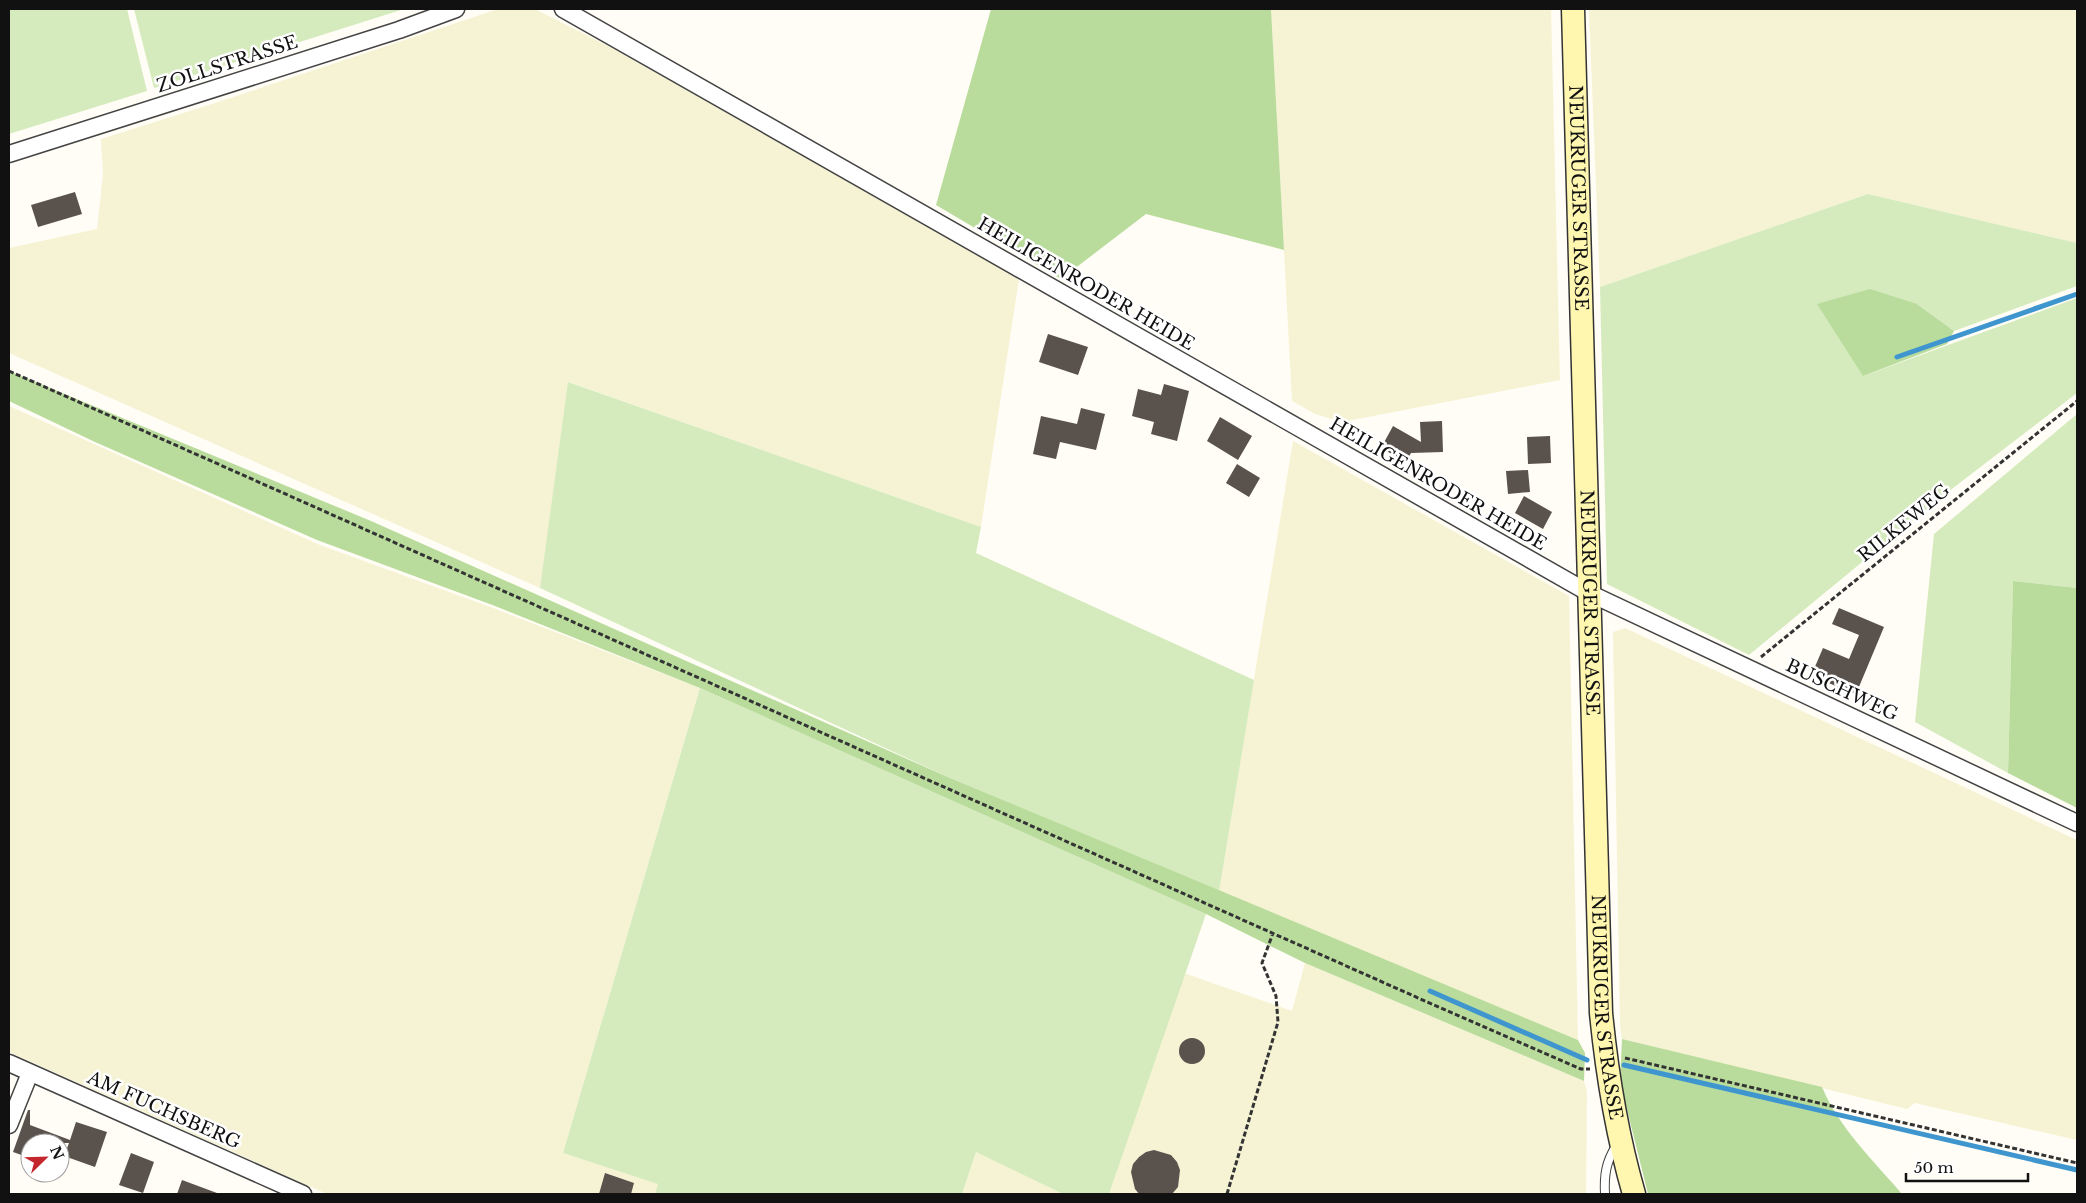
<svg xmlns="http://www.w3.org/2000/svg" width="2086" height="1203" viewBox="0 0 2086 1203" font-family="'Libre Baskerville',serif">
<style>
.farmland{fill:#f6f3d4}
.green{fill:#d5ebbd}
.forest{fill:#b9dc9c}
.lines{fill:none;stroke-linecap:round;stroke-linejoin:round}
.stream{stroke:#3f96cf;stroke-width:5}
.building{fill:#5a524d}
.lane-casing{stroke:#444;stroke-width:10}
.street-casing{stroke:#444;stroke-width:19}
.secondary-casing{stroke:#333;stroke-width:25}
.path{stroke:#333;stroke-width:3;stroke-dasharray:5 2.5;stroke-linecap:butt}
.lane{stroke:#fff;stroke-width:8}
.street{stroke:#fff;stroke-width:16}
.secondary{stroke:#fff6b0;stroke-width:22}
.labels{text-anchor:middle;stroke-width:5;stroke-linejoin:round;paint-order:stroke}
.street-label{font-size:18px;fill:#111;stroke:#fff}
</style>
<rect width="100%" height="100%" fill="#fffdf5"/>
<path class="farmland" d="M 498,9 L 535,9 L 614,49 L 1019,279 L 981,527 L 569,382 L 540,588 L 9,353 L 9,248 L 97,229 L 103,174 L 101,139 L 215,103 Z
M 1271,9 L 1551,9 L 1560,380 L 1342,422 L 1315,414 L 1292,401 Z
M 1589,9 L 2077,9 L 2077,243 L 1868,194 L 1600,287 Z
M 9,406 L 320,545 L 496,609 L 700,688 L 563,1153 L 659,1184 L 655,1194 L 327,1194 L 9,1052 Z
M 1293,441 L 1569,596 L 1578,1040 L 1219,892 Z
M 1625,628 L 2077,840 L 2077,1140 L 1915,1103 L 1907,1109 L 1622,1039 L 1620,1025 L 1613,632 Z
M 1305,963 L 1584,1081 L 1587,1091 L 1586,1194 L 1109,1194 L 1184,973 L 1292,1011 Z
M 976,1152 L 990,1158 L 1063,1194 L 962,1194 Z"/>
<path class="green" d="M 9,9 L 127,9 L 147,91 L 9,134 Z
M 134,9 L 404,9 L 154,88 Z
M 1868,194 L 2077,243 L 2077,286 L 1954,331 L 1917,304 L 1863,376 L 2077,298 L 2077,393 L 1940,498 L 1749,655 L 1607,584 L 1600,287 Z
M 568,382 L 981,527 L 976,553 L 1254,680 L 1219,892 L 950,778 L 540,588 Z
M 2077,414 L 2077,588 L 2013,581 L 2008,773 L 1915,722 L 1934,534 Z
M 700,688 L 1206,914 L 1109,1194 L 1063,1194 L 976,1152 L 962,1194 L 655,1194 L 658,1184 L 563,1153 Z"/>
<path class="forest" d="M 991,9 L 1271,9 L 1284,250 L 1146,214 L 1061,279 L 936,205 Z
M 1870,289 L 1917,304 L 1954,331 L 1947,344 L 1863,376 L 1817,304 Z
M 9,371 L 371,521 L 950,778 L 1578,1040 L 1585,1053 L 1584,1081 L 1305,963 L 1206,914 L 700,688 L 495,606 L 317,540 L 95,442 L 9,401 Z
M 2013,581 L 2077,588 L 2077,808 L 2008,773 Z
M 1622,1039 L 1822,1087 C 1839,1128 1874,1161 1902,1194 L 1648,1194 L 1620,1081 Z"/>
<g class="lines">
<path class="stream" d="M 1897,357 L 2077,294
M 1430,991 L 1587,1060
M 1624,1065 L 2077,1170"/>
</g>
<path class="building" d="M 75,192 L 82,214 L 38,227 L 31,205 Z
M 1048,334 L 1088,347 L 1078,375 L 1039,362 Z
M 1164,384 L 1189,391 L 1177,441 L 1151,434 L 1154,422 L 1132,416 L 1138,389 L 1161,395 Z
M 1081,408 L 1105,414 L 1096,450 L 1060,442 L 1056,459 L 1033,454 L 1041,416 L 1077,424 Z
M 1220,417 L 1252,436 L 1238,460 L 1207,441 Z
M 1442,421 L 1443,452 L 1411,453 L 1406,462 L 1381,448 L 1393,426 L 1421,442 L 1420,422 Z
M 1550,436 L 1551,463 L 1528,464 L 1527,437 Z
M 1237,464 L 1260,478 L 1249,497 L 1226,483 Z
M 1528,470 L 1530,492 L 1508,494 L 1506,471 Z
M 1524,496 L 1552,512 L 1543,529 L 1515,513 Z
M 1839,608 L 1884,627 L 1856,694 L 1811,676 L 1823,648 L 1849,659 L 1859,635 L 1832,624 Z
M1179 1051a13 13 0 1 1 26 0a13 13 0 1 1-26 0Z
M 28,1110 L 30,1110 L 30,1125 L 70,1140 L 76,1122 L 107,1132 L 95,1167 L 64,1156 L 69,1143 L 30,1143 L 30,1158 L 13,1152 Z
M 1154,1150 L 1171,1155 L 1177,1162 L 1180,1170 L 1178,1187 L 1172,1194 L 1139,1194 L 1135,1189 L 1131,1172 L 1133,1164 L 1139,1157 L 1146,1152 Z
M 131,1153 L 154,1162 L 143,1193 L 119,1185 Z
M 605,1173 L 634,1183 L 631,1194 L 599,1194 Z
M 182,1180 L 217,1193 L 217,1194 L 177,1194 Z"/>
<g class="lines">
<defs>
<path id="lane" d="M 1605,1194 C 1604,1175 1606,1162 1616,1146"/>
<path id="street" d="M 563,9 L 1589,593 L 2077,823
M 9,154 L 399,30 L 456,9
M 9,1063 L 303,1194
M 9,1125 L 30,1073"/>
<g id="secondary">
<path id="s1" d="M 1573,9 L 1601,1013 C 1607,1074 1617,1135 1634,1194"/>
</g>
</defs>
<use href="#lane" class="lane-casing"/>
<use href="#street" class="street-casing"/>
<use href="#secondary" class="secondary-casing"/>
<path class="path" d="M 9,371 L 1434,1005 L 1581,1069 L 1590,1069
M 1761,657 L 2077,401
M 1625,1058 L 2077,1163
M 1227,1194 L 1278,1022 L 1276,996 L 1262,963 L 1273,933"/>
<use href="#lane" class="lane"/>
<use href="#street" class="street"/>
<use href="#secondary" class="secondary"/>
</g>
<g class="labels">
<g class="street-label">
<text transform="translate(227 64) rotate(-18)" y="6">ZOLLSTRASSE</text>
<text dy="6" stroke="none"><textPath href="#s1" startOffset="189">NEUKRUGER STRASSE</textPath></text>
<text transform="translate(1086 284) rotate(30)" y="6">HEILIGENRODER HEIDE</text>
<text transform="translate(1438 484) rotate(30)" y="6">HEILIGENRODER HEIDE</text>
<text transform="translate(1904 523) rotate(-39)" y="6">RILKEWEG</text>
<text dy="6" stroke="none"><textPath href="#s1" startOffset="594">NEUKRUGER STRASSE</textPath></text>
<text transform="translate(1842 690) rotate(25)" y="6">BUSCHWEG</text>
<text dy="6" stroke="none"><textPath href="#s1" startOffset="999">NEUKRUGER STRASSE</textPath></text>
<text transform="translate(164 1110) rotate(24)" y="6">AM FUCHSBERG</text>
</g>
</g>
<rect width="2086" height="1203" fill="none" stroke="#111111" stroke-width="20"/>
<g transform="translate(45 1158) rotate(67)"><circle r="24" fill="#ffffff" stroke="#a0a0a0"/>
<path d="M0-4L9 19L0 12L-9 19Z" fill="#c4262e"/>
<text y="-8" font-size="14" font-weight="bold" text-anchor="middle" fill="#111111">N</text>
</g>
<path d="M1906 1173v8h122v-8" fill="none" stroke="#111111" stroke-width="2.5"/>
<text x="1914" y="1173" font-size="15" fill="#111111" stroke="#ffffff" stroke-width="4" paint-order="stroke">50 m</text>
</svg>
